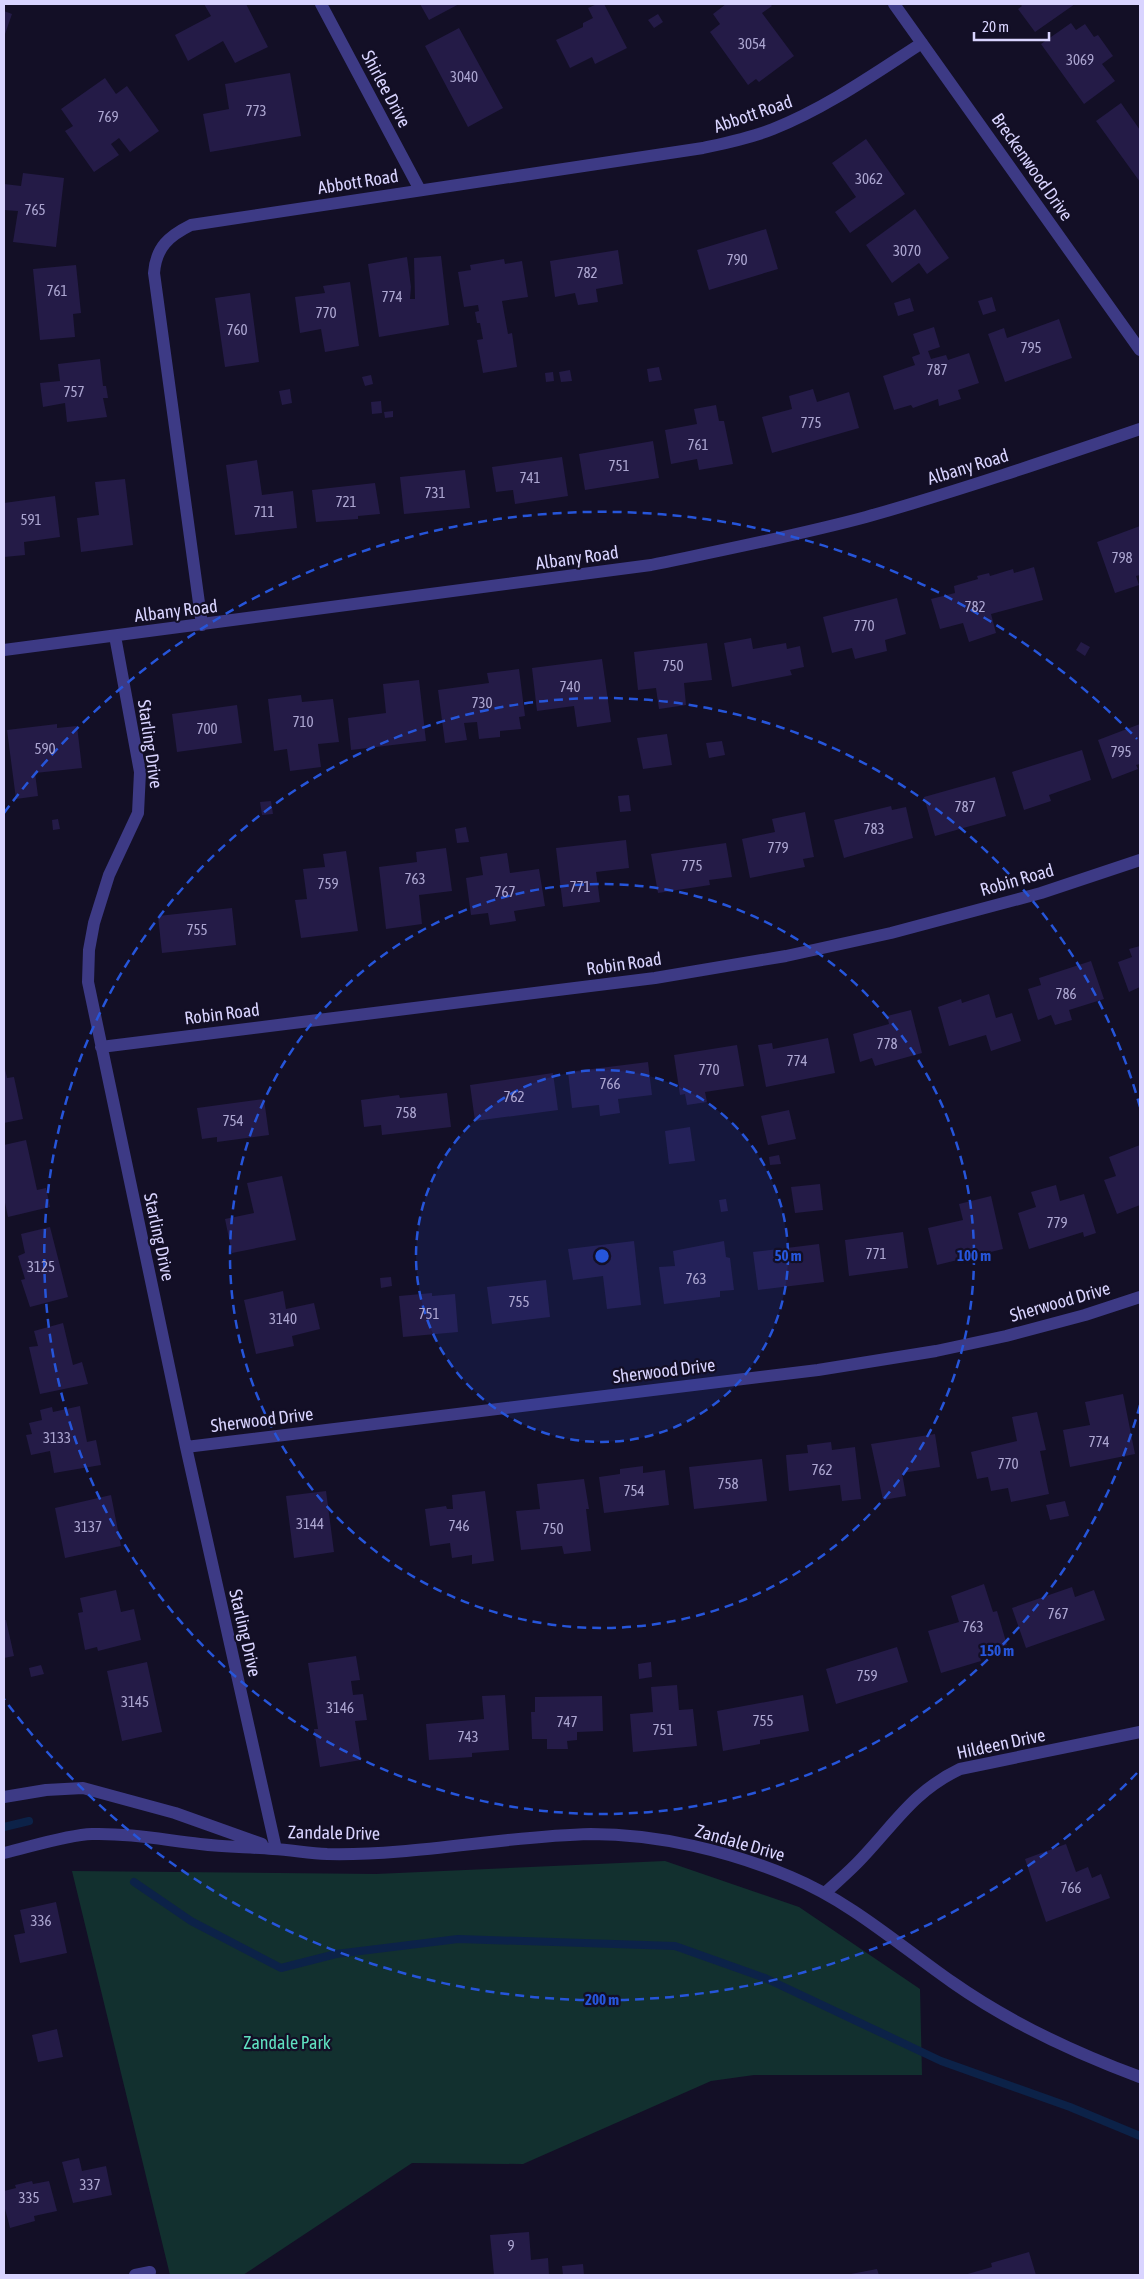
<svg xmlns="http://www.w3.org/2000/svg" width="1144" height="2279" viewBox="0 0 1144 2279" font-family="'Asap Condensed',sans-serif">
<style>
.green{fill:#12302f}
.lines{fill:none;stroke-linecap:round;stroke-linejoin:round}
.stream{stroke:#0c2248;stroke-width:8}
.building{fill:#241b47}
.minor{stroke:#3d3a85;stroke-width:12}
.ring{fill:none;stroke:#2655da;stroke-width:2.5;stroke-dasharray:9 6}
.labels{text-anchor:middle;stroke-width:4.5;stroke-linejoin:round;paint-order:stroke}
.number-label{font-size:15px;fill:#aca6d1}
.street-label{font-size:18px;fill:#d9d4ff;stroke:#130f26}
.park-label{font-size:18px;fill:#5fe0c0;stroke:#130f26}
.centre{fill:#2655da;stroke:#130f26;stroke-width:2.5}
.ring-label{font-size:15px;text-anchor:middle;font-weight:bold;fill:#2655da;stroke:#130f26;stroke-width:4.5;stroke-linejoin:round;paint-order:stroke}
</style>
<rect width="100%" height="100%" fill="#130f26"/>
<path class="green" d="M 665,1861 L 799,1907 L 920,1989 L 922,2075 L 754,2075 L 711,2081 L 523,2164 L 412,2163 L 243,2275 L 170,2275 L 72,1871 L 376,1874 Z"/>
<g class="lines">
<path class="stream" d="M 4,1827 L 29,1821
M 134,1882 L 191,1921 L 281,1968 L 336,1954 L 458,1939 L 675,1946 L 765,1978 L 941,2061 L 1070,2107 L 1140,2136"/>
</g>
<path class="building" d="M 204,4 L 246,4 L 268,47 L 235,63 L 223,41 L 188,61 L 175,35 L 211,16 Z
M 420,4 L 459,4 L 429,20 Z
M 597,4 L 604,4 L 627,48 L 595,64 L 592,57 L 570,68 L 556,40 L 583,27 L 583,23 L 593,18 L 588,8 Z
M 726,4 L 770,4 L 772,6 L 762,13 L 794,56 L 759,82 L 756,79 L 748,85 L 710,32 L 720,24 L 713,14 Z
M 1020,4 L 1075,4 L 1035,32 L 1018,9 L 1022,6 Z
M 4,11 L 12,14 L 4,37 Z
M 658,14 L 663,22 L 654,28 L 648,20 Z
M 1071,23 L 1076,30 L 1085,24 L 1094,37 L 1098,35 L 1113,56 L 1102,64 L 1115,81 L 1084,104 L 1041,44 Z
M 459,28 L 503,108 L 468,127 L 425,46 Z
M 290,73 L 301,136 L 210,152 L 203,114 L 229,109 L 225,84 Z
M 105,78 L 116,94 L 127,86 L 159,131 L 130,152 L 119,138 L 111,144 L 119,155 L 94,172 L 65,131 L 73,126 L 61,109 Z
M 1121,103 L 1140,130 L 1140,182 L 1096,121 Z
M 866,139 L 905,194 L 850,233 L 835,212 L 856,197 L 832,163 Z
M 23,173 L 64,178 L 56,247 L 13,242 L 18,211 L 4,210 L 4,184 L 21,186 Z
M 915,209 L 949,258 L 927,274 L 919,263 L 892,283 L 866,245 Z
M 766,229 L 778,269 L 709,290 L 697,250 Z
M 618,250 L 623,284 L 596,289 L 598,302 L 578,305 L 575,293 L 555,297 L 550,261 Z
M 441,256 L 449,325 L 379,337 L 368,264 L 407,257 L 411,287 L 410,299 L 415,299 L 414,258 Z
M 504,259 L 505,264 L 522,261 L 528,297 L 502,301 L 508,334 L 512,333 L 517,367 L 483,373 L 477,340 L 483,339 L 480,323 L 477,323 L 475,312 L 479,311 L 478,305 L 464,307 L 458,272 L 471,270 L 470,265 Z
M 76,265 L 81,313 L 73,314 L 75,337 L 40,340 L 33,269 Z
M 350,282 L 359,346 L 325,352 L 321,329 L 300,333 L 295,297 L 325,293 L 323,286 Z
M 250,293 L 259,362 L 225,367 L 215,298 Z
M 992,297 L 996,311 L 983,315 L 978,301 Z
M 910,298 L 914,311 L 898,316 L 894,303 Z
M 1059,319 L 1072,358 L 1005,382 L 988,334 L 1004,328 L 1007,338 Z
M 934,327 L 940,347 L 928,351 L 931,359 L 946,355 L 948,360 L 969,353 L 979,383 L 958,390 L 961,399 L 939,406 L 938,399 L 913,408 L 911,405 L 894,410 L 883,376 L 915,365 L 912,357 L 920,354 L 913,334 Z
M 100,359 L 103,386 L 106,386 L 108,398 L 103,398 L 107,417 L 67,422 L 65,403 L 43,407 L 40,383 L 60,381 L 58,364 Z
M 659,367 L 662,380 L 649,382 L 647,369 Z
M 570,370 L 572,381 L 561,382 L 559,372 Z
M 553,372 L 554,381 L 546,382 L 545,373 Z
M 371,375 L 373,384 L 365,386 L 362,377 Z
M 290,389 L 292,403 L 282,405 L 279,391 Z
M 813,389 L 817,402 L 849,392 L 859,428 L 772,453 L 762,417 L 792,409 L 789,396 Z
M 381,401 L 382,413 L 372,414 L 371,402 Z
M 716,405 L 719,421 L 724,421 L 733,464 L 699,470 L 697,459 L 671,464 L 665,430 L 697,424 L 694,409 Z
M 393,411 L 393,417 L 385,418 L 384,412 Z
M 653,441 L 659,478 L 585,490 L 579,454 Z
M 562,457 L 568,496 L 515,504 L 513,490 L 496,492 L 492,467 Z
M 257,460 L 262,495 L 293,491 L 297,528 L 235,535 L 226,465 Z
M 465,470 L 470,508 L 404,514 L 400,477 Z
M 125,479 L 133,545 L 81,552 L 77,518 L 99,515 L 95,482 Z
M 375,483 L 380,514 L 358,516 L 358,519 L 316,522 L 312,490 Z
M 55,496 L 60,537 L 24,542 L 25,555 L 4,557 L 4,503 Z
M 1140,526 L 1140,575 L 1136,576 L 1139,585 L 1115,593 L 1097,542 Z
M 1034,567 L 1043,600 L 991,614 L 996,633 L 969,642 L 963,623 L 940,629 L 931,599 L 955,593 L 954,586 L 978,579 L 977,576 L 989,573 L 990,576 L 1013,569 L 1014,573 Z
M 897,598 L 906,634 L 885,640 L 887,651 L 855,659 L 852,648 L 832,653 L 823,617 Z
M 751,638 L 753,649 L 786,643 L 787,649 L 800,646 L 804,667 L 790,670 L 792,675 L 732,687 L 724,643 Z
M 1081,642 L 1090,647 L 1085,656 L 1076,650 Z
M 707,643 L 712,680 L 684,683 L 686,705 L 659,709 L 656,688 L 638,690 L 634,652 Z
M 602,659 L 611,722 L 577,727 L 574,706 L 537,711 L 532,668 Z
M 519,669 L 525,716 L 519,717 L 521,729 L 500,731 L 500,737 L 479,739 L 477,722 L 464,723 L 467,740 L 445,743 L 438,690 L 489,683 L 487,673 Z
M 419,680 L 426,741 L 351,750 L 348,718 L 386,713 L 383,684 Z
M 301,695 L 302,702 L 333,699 L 339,742 L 318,744 L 321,767 L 290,771 L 287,749 L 274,751 L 268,699 Z
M 237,705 L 242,743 L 177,752 L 172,714 Z
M 57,724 L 57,728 L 77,726 L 82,768 L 35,773 L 38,796 L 16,799 L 7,730 Z
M 1140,724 L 1140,764 L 1136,765 L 1138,769 L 1112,779 L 1098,740 Z
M 667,734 L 672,765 L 643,769 L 637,738 Z
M 722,741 L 725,755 L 709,758 L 706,743 Z
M 1082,750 L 1091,780 L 1049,795 L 1051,801 L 1024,810 L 1012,772 Z
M 995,777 L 1006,816 L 935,836 L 924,797 Z
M 629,795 L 631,811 L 620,812 L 618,796 Z
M 271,801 L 273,814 L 262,815 L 260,802 Z
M 891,806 L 892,810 L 906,807 L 913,838 L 844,858 L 834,820 Z
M 805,812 L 814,857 L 803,859 L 805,867 L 750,878 L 742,839 L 775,832 L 772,819 Z
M 58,819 L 60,829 L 53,830 L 52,820 Z
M 466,827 L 469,842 L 457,843 L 455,829 Z
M 626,840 L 629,868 L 596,872 L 600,902 L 563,907 L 556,848 Z
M 726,843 L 732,877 L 709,880 L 710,885 L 658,893 L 651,854 Z
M 446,848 L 452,891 L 419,895 L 422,924 L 386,929 L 379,867 L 417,862 L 416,852 Z
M 346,851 L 358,931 L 301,938 L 295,900 L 307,899 L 303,869 L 325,867 L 323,854 Z
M 507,853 L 510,873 L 539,869 L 545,906 L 514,911 L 516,921 L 490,925 L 488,913 L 471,915 L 466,878 L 483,875 L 480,857 Z
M 232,908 L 236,945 L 162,953 L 158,916 Z
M 1140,946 L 1140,987 L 1129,992 L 1118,962 L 1132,957 L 1129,949 Z
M 1091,961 L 1104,999 L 1069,1010 L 1072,1020 L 1055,1025 L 1051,1015 L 1038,1020 L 1028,989 L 1041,985 L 1039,978 Z
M 989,994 L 996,1018 L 1012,1013 L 1021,1041 L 991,1051 L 986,1035 L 949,1046 L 938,1007 L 961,999 L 962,1003 Z
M 911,1010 L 922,1053 L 875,1066 L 872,1058 L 860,1062 L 853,1034 L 889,1024 L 887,1016 Z
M 828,1038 L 835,1073 L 766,1087 L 758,1045 L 772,1043 L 773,1049 Z
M 737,1045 L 744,1086 L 705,1092 L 707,1102 L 687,1105 L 685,1094 L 680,1095 L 674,1055 Z
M 648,1062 L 652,1095 L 618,1099 L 620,1113 L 600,1116 L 599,1105 L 572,1108 L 568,1072 Z
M 5,1069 L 7,1078 L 14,1077 L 23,1119 L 4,1123 Z
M 553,1073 L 558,1110 L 475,1121 L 470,1085 Z
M 447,1093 L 451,1127 L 382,1135 L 381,1125 L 364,1127 L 361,1100 L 399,1095 L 400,1098 Z
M 264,1099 L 269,1135 L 217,1142 L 217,1137 L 202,1139 L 197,1108 Z
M 789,1110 L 796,1139 L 768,1145 L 761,1116 Z
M 690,1127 L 695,1161 L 669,1164 L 665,1131 Z
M 26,1140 L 37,1190 L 46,1188 L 50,1207 L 8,1217 L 4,1198 L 4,1145 Z
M 1140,1145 L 1140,1205 L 1117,1214 L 1104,1180 L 1116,1176 L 1109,1157 Z
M 779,1155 L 781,1164 L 770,1165 L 769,1157 Z
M 282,1176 L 296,1240 L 232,1253 L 225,1219 L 254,1213 L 247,1183 Z
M 820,1184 L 823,1210 L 795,1213 L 791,1187 Z
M 1056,1185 L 1060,1201 L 1084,1194 L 1096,1233 L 1084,1237 L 1083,1232 L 1029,1249 L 1018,1213 L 1036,1207 L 1031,1192 Z
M 991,1196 L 1003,1249 L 937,1265 L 928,1228 L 963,1220 L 959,1204 Z
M 726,1199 L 728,1211 L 721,1212 L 719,1200 Z
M 50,1227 L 68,1297 L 30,1307 L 21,1280 L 25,1279 L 18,1256 L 25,1253 L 21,1234 Z
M 903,1232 L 908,1268 L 849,1276 L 845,1240 Z
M 634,1241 L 641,1305 L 607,1309 L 603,1276 L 573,1280 L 568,1249 Z
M 724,1241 L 726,1257 L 730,1258 L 734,1290 L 720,1291 L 720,1297 L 664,1304 L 659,1267 L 675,1266 L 673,1251 Z
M 819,1244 L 824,1282 L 758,1290 L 753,1252 Z
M 391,1277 L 392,1286 L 381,1288 L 380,1278 Z
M 546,1280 L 550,1317 L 492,1324 L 487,1287 Z
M 283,1291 L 286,1309 L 314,1303 L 320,1329 L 292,1336 L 294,1346 L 256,1354 L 244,1300 Z
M 432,1293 L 432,1296 L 455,1294 L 458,1332 L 403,1337 L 399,1296 Z
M 63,1323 L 73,1365 L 82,1362 L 88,1384 L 40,1394 L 29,1347 L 38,1346 L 34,1331 Z
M 1123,1394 L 1135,1454 L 1070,1467 L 1063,1430 L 1090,1425 L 1085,1402 Z
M 80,1406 L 87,1442 L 96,1440 L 101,1465 L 54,1473 L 50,1451 L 31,1455 L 26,1435 L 32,1434 L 29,1423 L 42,1420 L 40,1410 L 52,1407 L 53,1412 Z
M 1037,1412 L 1046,1450 L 1040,1451 L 1049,1494 L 1011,1502 L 1008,1488 L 991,1491 L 988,1477 L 977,1479 L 971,1452 L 1017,1441 L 1012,1417 Z
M 935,1434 L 940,1467 L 902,1473 L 906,1496 L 883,1500 L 871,1444 Z
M 831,1442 L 832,1450 L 855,1447 L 861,1499 L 842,1501 L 840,1485 L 789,1491 L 786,1455 L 808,1453 L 807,1445 Z
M 762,1459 L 767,1501 L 694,1509 L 689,1467 Z
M 643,1466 L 643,1473 L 665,1470 L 669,1505 L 604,1513 L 599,1477 L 620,1474 L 620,1469 Z
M 584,1479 L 589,1509 L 586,1509 L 591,1551 L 564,1554 L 562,1546 L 521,1550 L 516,1511 L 540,1509 L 537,1484 Z
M 326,1491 L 334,1552 L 294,1558 L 286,1496 Z
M 485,1491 L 494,1561 L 472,1564 L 472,1555 L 452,1558 L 450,1543 L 430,1546 L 425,1509 L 446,1506 L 447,1509 L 453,1509 L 452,1495 Z
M 111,1495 L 121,1546 L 65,1558 L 55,1508 Z
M 1065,1501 L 1069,1516 L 1050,1520 L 1046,1505 Z
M 984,1584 L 993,1612 L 997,1611 L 1007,1645 L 979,1653 L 981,1661 L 941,1673 L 928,1631 L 959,1622 L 951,1596 Z
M 1072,1587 L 1075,1597 L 1094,1590 L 1105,1620 L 1026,1648 L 1012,1608 Z
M 116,1590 L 121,1612 L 134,1609 L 141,1640 L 98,1651 L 97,1647 L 85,1650 L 78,1613 L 83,1612 L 80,1598 Z
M 4,1620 L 6,1620 L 14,1656 L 4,1658 Z
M 897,1647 L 908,1682 L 836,1704 L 826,1669 Z
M 356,1656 L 360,1680 L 351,1681 L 353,1695 L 363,1694 L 367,1720 L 355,1721 L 361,1760 L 320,1767 L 314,1729 L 318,1729 L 308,1663 Z
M 147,1662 L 162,1732 L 122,1741 L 107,1671 Z
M 651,1662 L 652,1677 L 639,1679 L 638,1664 Z
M 41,1665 L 44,1674 L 31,1677 L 29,1668 Z
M 677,1685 L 679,1710 L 693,1709 L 697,1746 L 633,1752 L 630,1714 L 653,1712 L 651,1687 Z
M 505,1695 L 509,1750 L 472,1753 L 472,1757 L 429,1760 L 426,1724 L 484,1719 L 482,1696 Z
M 803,1695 L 809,1731 L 760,1740 L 760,1744 L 723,1751 L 717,1711 Z
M 602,1696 L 603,1731 L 577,1732 L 577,1740 L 567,1741 L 568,1749 L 547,1749 L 547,1739 L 532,1739 L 531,1712 L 535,1712 L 535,1697 Z
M 1066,1844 L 1076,1872 L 1088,1867 L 1092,1878 L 1101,1874 L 1110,1898 L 1046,1922 L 1025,1859 Z
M 56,1902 L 67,1953 L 20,1963 L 14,1935 L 25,1933 L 20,1910 Z
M 57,2029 L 63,2057 L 38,2062 L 32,2035 Z
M 79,2158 L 82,2171 L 106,2166 L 112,2195 L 73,2203 L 62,2162 Z
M 32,2181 L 33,2184 L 49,2181 L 57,2211 L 34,2216 L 35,2221 L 10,2228 L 4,2205 L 4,2191 L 16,2188 L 15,2185 Z
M 529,2232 L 531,2260 L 548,2258 L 549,2275 L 494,2275 L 490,2235 Z
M 1029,2252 L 1036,2275 L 964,2275 L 992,2267 L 991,2263 Z
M 583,2264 L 584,2275 L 563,2275 L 562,2266 Z
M 877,2269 L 879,2275 L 851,2275 L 851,2274 Z"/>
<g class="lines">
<path class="minor" d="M 321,4 L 420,190
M 894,4 L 1140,350
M 202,625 L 154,273 C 156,247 169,236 191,225 L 703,148 C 726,143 751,138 773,129 C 826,108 874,74 922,43
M 115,636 L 140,772 L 138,813 L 109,875 L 94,923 L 89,950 L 88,982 L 186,1447 L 276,1849
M 4,650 L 651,565 C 723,550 795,536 866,517 C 958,491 1049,460 1140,429
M 101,1047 L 655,978 L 786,956 L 891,933 L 1041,893 L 1140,860
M 186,1447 L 818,1370 L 936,1351 L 1006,1336 L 1085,1315 L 1140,1297
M 4,1797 L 46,1790 L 83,1788 L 175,1813 L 262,1844
M 4,1853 C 30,1847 66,1835 92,1834 C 129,1833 164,1840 200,1844 C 224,1847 249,1847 273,1849 C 291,1850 308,1853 327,1854 C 415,1856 503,1836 591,1834 C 658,1834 729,1851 791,1877 C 851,1902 899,1945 952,1982 C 1009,2022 1075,2053 1140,2077
M 826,1892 C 838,1881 851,1870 862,1858 C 896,1822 914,1791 960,1769 L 1140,1732
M 135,2275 L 150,2272"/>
</g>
<circle cx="602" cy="1256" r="186" fill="#2655da" fill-opacity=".12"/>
<g class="ring">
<circle cx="602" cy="1256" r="186"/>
<circle cx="602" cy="1256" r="372"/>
<path d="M1140 1405A558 558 0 1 1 1140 1107"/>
<path d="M1137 1773A744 744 0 0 1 4 1699M4 813A744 744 0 0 1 1137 739"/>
</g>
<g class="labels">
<g class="number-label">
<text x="752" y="49">3054</text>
<text x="1080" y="65">3069</text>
<text x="464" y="82">3040</text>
<text x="256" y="116">773</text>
<text x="108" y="122">769</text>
<text x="869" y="184">3062</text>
<text x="35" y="215">765</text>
<text x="907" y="256">3070</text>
<text x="737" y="265">790</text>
<text x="587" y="278">782</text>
<text x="57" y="296">761</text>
<text x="392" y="302">774</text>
<text x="326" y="318">770</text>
<text x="237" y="335">760</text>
<text x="1031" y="353">795</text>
<text x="937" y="375">787</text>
<text x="74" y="397">757</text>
<text x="811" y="428">775</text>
<text x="698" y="450">761</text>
<text x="619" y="471">751</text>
<text x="530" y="483">741</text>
<text x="435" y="498">731</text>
<text x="346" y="507">721</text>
<text x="264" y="517">711</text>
<text x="31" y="525">591</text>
<text x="1122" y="563">798</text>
<text x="975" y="612">782</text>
<text x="864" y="631">770</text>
<text x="673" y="671">750</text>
<text x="570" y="692">740</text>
<text x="482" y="708">730</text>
<text x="303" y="727">710</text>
<text x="207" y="734">700</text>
<text x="45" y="754">590</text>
<text x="1121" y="757">795</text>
<text x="965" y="812">787</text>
<text x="874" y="834">783</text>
<text x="778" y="853">779</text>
<text x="692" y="871">775</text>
<text x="415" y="884">763</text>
<text x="328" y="889">759</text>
<text x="580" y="892">771</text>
<text x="505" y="897">767</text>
<text x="197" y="935">755</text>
<text x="1066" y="999">786</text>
<text x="887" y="1049">778</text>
<text x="797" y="1066">774</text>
<text x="709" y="1075">770</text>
<text x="610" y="1089">766</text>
<text x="514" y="1102">762</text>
<text x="406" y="1118">758</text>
<text x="233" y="1126">754</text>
<text x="1057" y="1228">779</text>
<text x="876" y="1259">771</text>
<text x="41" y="1272">3125</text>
<text x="696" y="1284">763</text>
<text x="519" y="1307">755</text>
<text x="429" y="1319">751</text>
<text x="283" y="1324">3140</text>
<text x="57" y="1443">3133</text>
<text x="1099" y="1447">774</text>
<text x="1008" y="1469">770</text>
<text x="822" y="1475">762</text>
<text x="728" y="1489">758</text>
<text x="634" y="1496">754</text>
<text x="310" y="1529">3144</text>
<text x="459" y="1531">746</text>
<text x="88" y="1532">3137</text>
<text x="553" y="1534">750</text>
<text x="1058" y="1619">767</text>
<text x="973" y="1632">763</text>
<text x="867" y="1681">759</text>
<text x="135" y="1707">3145</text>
<text x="340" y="1713">3146</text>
<text x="763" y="1726">755</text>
<text x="567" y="1727">747</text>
<text x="663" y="1735">751</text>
<text x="468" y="1742">743</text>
<text x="1071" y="1893">766</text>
<text x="41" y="1926">336</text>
<text x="90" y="2190">337</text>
<text x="29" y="2203">335</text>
<text x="511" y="2251">9</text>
</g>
<g class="street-label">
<text transform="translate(386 89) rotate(62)" y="6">Shirlee Drive</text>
<text transform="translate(753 114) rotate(-19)" y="6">Abbott Road</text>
<text transform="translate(1032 167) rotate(55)" y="6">Breckenwood Drive</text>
<text transform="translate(358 182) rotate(-9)" y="6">Abbott Road</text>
<text transform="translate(968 467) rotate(-17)" y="6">Albany Road</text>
<text transform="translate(577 558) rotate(-8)" y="6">Albany Road</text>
<text transform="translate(176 611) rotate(-7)" y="6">Albany Road</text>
<text transform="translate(150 744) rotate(82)" y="6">Starling Drive</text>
<text transform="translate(1017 880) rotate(-16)" y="6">Robin Road</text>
<text transform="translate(624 964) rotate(-8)" y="6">Robin Road</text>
<text transform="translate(222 1014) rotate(-7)" y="6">Robin Road</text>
<text transform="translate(159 1237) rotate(78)" y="6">Starling Drive</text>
<text transform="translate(1060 1302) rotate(-16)" y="6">Sherwood Drive</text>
<text transform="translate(664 1371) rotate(-7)" y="6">Sherwood Drive</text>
<text transform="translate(262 1420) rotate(-7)" y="6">Sherwood Drive</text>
<text transform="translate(245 1633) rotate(77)" y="6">Starling Drive</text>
<text transform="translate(1001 1744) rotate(-12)" y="6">Hildeen Drive</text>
<text transform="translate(334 1833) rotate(1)" y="6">Zandale Drive</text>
<text transform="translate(740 1843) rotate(16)" y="6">Zandale Drive</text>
</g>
<g class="park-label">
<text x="287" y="2049">Zandale Park</text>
</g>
</g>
<circle cx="602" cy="1256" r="8" class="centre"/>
<g class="ring-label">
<text x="788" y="1261">50 m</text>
<text x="974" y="1261">100 m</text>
<text x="997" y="1656">150 m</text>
<text x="602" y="2005">200 m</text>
</g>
<rect width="1144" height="2279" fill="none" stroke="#d9d4ff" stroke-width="10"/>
<path d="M974 32v8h75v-8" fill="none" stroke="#d9d4ff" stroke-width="2.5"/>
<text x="982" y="32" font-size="15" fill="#d9d4ff" stroke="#130f26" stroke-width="4" paint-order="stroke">20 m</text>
</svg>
